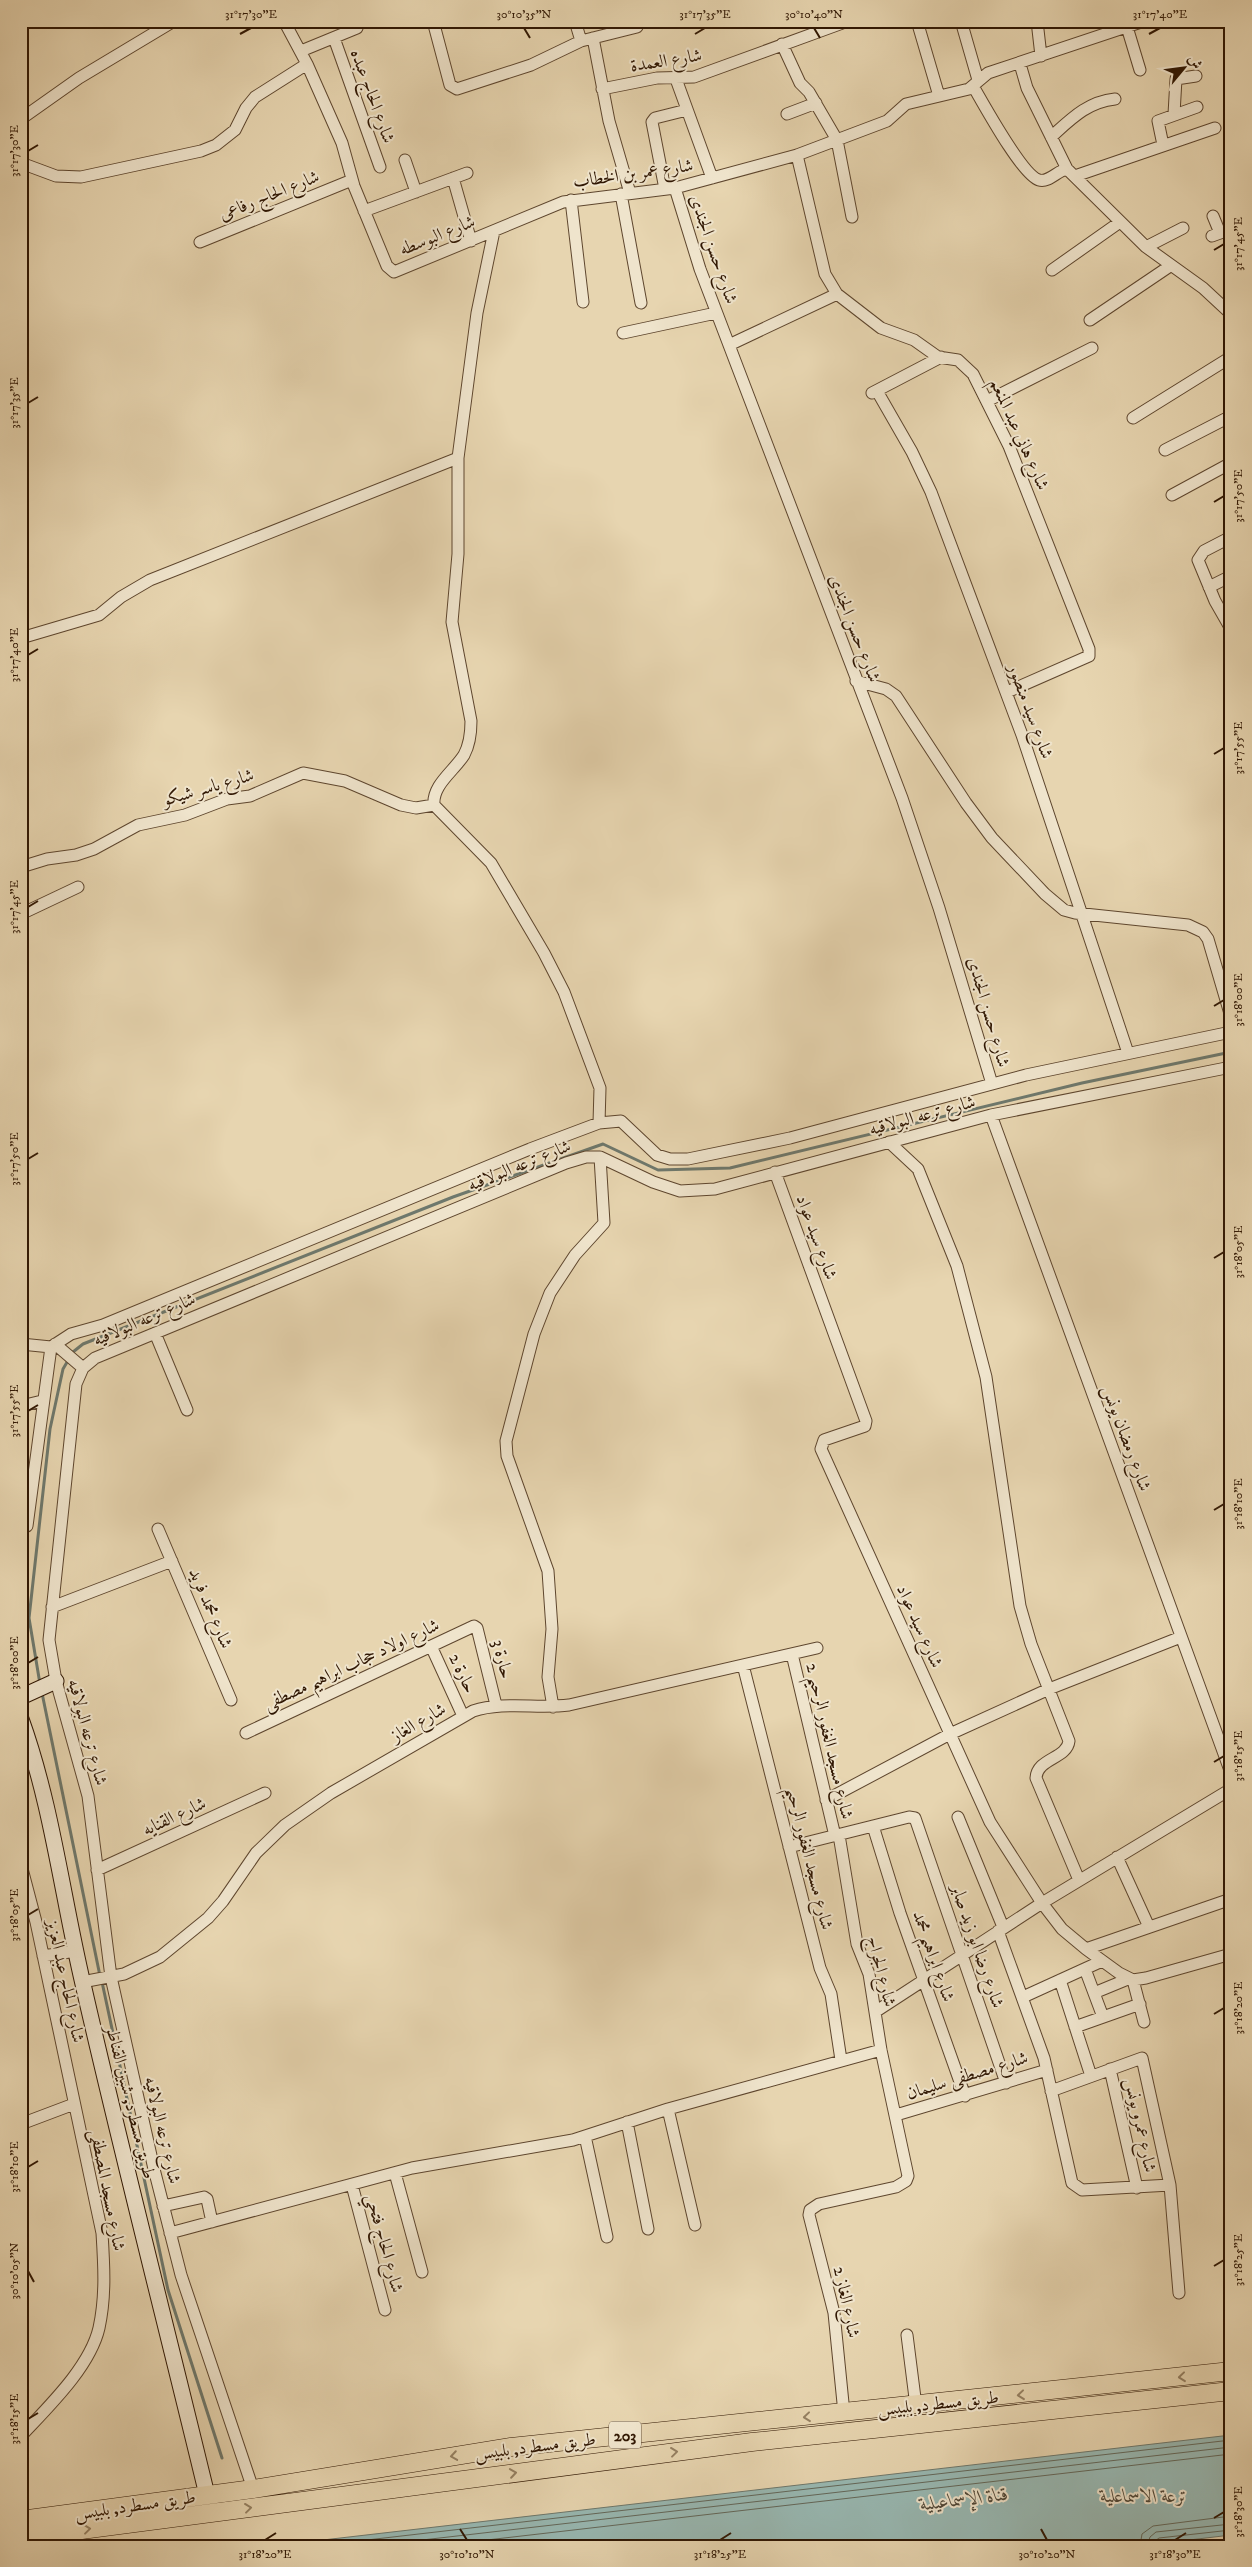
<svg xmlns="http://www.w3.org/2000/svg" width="1252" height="2567" viewBox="0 0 1252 2567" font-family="'IM FELL DW Pica',Amiri,serif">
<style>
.water{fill:#98b8b2;stroke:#6e786c}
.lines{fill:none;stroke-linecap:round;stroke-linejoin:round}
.shore{stroke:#64685a;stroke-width:1}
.stream{stroke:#6e786c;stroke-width:3}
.minor-casing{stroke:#5e462e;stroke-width:13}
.secondary-casing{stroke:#301703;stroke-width:17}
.primary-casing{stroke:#301703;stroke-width:19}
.minor{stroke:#efe4cc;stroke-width:11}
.secondary{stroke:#efe4cc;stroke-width:15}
.primary{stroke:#e7d5b0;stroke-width:18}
.oneway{stroke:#958062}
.ticks{fill:none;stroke:#301703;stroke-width:2}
.labels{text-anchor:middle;stroke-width:4;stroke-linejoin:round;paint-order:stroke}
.shield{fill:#efe4cc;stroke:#69543f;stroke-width:1}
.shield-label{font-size:16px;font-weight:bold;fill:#301703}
.street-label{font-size:18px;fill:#301703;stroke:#efe4cc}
.water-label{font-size:19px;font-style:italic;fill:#4f4738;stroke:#efe4cc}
.neatline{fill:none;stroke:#301703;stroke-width:2}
.ticks-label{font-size:12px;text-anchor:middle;fill:#301703}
</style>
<rect width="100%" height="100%" fill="#e7d5b0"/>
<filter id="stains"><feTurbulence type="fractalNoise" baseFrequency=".004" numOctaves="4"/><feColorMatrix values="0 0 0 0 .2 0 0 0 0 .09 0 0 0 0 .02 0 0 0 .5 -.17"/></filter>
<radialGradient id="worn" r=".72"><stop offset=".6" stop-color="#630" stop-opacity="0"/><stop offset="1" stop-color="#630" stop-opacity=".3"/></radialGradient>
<path class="water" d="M 1231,2435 L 1231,2535 L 1139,2546 L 271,2546 Z"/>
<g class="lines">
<path class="shore" d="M 315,2546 L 1231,2440
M 370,2546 L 1231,2447
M 435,2546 L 1231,2454
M 1140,2546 L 1142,2534 L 1153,2526 L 1231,2516
M 1147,2546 L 1150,2537 L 1156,2532 L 1231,2524
M 1154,2546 L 1155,2541 L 1159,2538 L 1231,2530"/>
<path class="stream" d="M 40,1684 L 29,1618 L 50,1429 L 63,1369 L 73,1352 L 83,1344 L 453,1197 L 603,1144 L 658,1170 L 730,1168 L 1082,1083 L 1231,1052
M 42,1693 L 100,1976
M 102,1982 L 168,2290 L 222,2458"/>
<defs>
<path id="minor" d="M 284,21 L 307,64 L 342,143 L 354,186 L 387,266 L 394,272 L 563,202 L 675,188 L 797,155 L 887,121 L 906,104 L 969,89 L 988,73 L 1144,21
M 433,21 L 450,85 L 457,89 L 531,65 L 581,41 L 637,27
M 575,21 L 581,41
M 917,21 L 939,96
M 961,21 L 978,80
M 1037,21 L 1041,56
M 1127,27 L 1140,70
M 334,38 L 380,167
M 593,38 L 609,121 L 630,193
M 782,44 L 800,83 L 809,92 L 837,140 L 852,217
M 301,51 L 357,28
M 1020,64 L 1027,88 L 1067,169 L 1146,247 L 1203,288 L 1231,314
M 676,79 L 712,178
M 973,86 C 983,103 1022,175 1039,180 C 1049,183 1058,170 1067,169
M 602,89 L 657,78 L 694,77 L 848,21
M 787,114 L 816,103
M 1174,114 L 1176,79 L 1196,76
M 21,119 L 79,78 L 174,21
M 1051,137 C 1071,119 1087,102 1115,99
M 1163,145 L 1158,121 L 1197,107
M 797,155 L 825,274 L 837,294 L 881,328 L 914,340 L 938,357 L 958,360 L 973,374 L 1009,446 L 1089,649 L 1089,656 L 1007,692
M 405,160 L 416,192
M 21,163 L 56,176 L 81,177 L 201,151 L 216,145 L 235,130 L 246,108 L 255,97 L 307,64
M 1075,176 L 1215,128
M 453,178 L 471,241
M 675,188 L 700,269 L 902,798 L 939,908 L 992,1084
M 665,189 L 652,122 L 655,118 L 687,110
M 621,194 L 641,303
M 571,200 L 583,302
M 364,211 L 467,173
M 1213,216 L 1220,233
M 494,231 L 477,313 L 458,458 L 458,554 L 452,622 L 471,721 C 471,733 470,744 464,755 C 454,771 432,785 434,805 L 491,863 L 544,953 L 564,992 L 600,1088 L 599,1123
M 1212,236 L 1231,229
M 200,242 L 352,180
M 1146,247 L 1183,228
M 1052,270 L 1120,222
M 1090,320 L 1170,266
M 623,333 L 716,313
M 729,345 L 837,294
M 877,391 L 912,452 L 931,492 L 1022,735 L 1128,1053
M 872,393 L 941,357
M 987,401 L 1092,348
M 1133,418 L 1231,357
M 1165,450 L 1231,416
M 1172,495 L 1231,463
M 1231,537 L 1204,551 L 1198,560 L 1215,601 L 1231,629
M 1209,587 L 1231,576
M 21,638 L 99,615 L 121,597 L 150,580 L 458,458
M 856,681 L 886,689 L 896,696 L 966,803 L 992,838 L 1045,894 L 1064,910 L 1075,913 L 1188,925 L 1203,932 L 1208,939 L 1231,1017
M 21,867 L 47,859 L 76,855 L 94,849 L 138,825 L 185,815 L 227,799 L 250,796 L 303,773 L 345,781 L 401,805 L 416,808 L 434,805
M 21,914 L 78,887
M 991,1115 L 1231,1773
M 889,1142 L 918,1169 L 957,1266 L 986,1377 L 1020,1606 L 1031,1644 L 1069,1741 C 1067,1759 1037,1758 1036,1778 L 1079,1880
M 775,1172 L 866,1421 L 865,1426 L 824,1440 L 821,1449 L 990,1822 L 1042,1903 L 1062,1929 L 1086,1949 L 1119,1973 L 1133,1980 L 1146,1978 L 1231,1954
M 155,1333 L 187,1410
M 21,1344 L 51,1347 L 71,1334 L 103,1325 L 530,1149 L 599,1123 L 621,1121 L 657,1155 L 670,1159 L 688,1159 L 790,1138 L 1026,1075 L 1231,1032
M 55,1344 L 83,1368
M 21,1406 L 42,1401
M 27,1526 L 51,1347
M 158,1529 L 231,1700
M 52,1607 L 172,1561
M 431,1646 L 463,1716
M 792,1654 L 835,1836
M 743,1665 L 820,1968 L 831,1994 L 841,2060
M 553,1707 L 548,1677 L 552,1629 L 548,1571 L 507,1456 L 506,1441 L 534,1334 L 550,1293 L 575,1255 L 604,1223 L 600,1157
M 246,1733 L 474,1626 L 477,1628 L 496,1705
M 826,1800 L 950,1734 L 1049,1689 L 1181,1637
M 958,1817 L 1003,1927
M 873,1826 L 900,1913 L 965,2096
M 839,1835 L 857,1944 L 869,1974 L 881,2050 L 908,2176 L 906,2181 L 896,2187 L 819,2204 L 810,2210 L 809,2215 L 834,2313 L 844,2413
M 789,1847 L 909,1817 L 915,1818 L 1006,2083
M 1117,1857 L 1149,1927
M 21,1865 L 36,1922 L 102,2233 C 104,2265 106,2296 99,2328 C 90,2367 48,2407 21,2436
M 97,1870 L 265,1793
M 998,1931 L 1044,2058 L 1072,2183 L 1082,2190 L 1170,2185
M 1086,1949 L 1231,1899
M 43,1956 L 76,1951
M 1085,1969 L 1103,2017
M 1060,1980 L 1091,2076
M 1133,1980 L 1144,2022
M 82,1982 L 124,1974 L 160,1957 L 208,1918 L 223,1901 L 256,1853 L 285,1825 L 331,1793 L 473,1711 C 504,1701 537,1709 569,1705 L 817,1648
M 1094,1993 L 1128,1979
M 1023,1997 L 1102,1961
M 875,2012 L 1042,1903 L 1231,1789
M 1075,2027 L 1140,2004
M 1110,2069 L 1137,2188
M 1051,2091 L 1142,2058 L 1170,2185 L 1179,2293
M 668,2109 L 695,2225
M 896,2115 L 1047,2070
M 627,2122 L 648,2229
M 21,2124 L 74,2104
M 585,2136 L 607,2237
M 395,2173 L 422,2272
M 352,2185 L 385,2310
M 163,2206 L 204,2197 L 207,2199 L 212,2222
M 170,2233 L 412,2168 L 573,2140 L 668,2109 L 881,2050
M 907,2335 L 916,2406
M 253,2489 L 181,2275 L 154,2169 L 111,1977 L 88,1796 L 56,1681 L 49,1640 L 76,1384 L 83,1368 L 95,1358 L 566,1163 L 586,1157 L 600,1157 L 653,1182 L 680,1191 L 715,1189 L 991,1115 L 1231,1067"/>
<path id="secondary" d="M 21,1697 L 56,1681
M 21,1719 C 52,1805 62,1895 83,1984 C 122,2155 166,2325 207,2495"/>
<path id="primary" d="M 21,2520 L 253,2489 L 511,2447 L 1231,2371
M 21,2538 L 752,2442 L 1231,2391"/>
</defs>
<use href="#minor" class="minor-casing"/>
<use href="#secondary" class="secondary-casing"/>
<use href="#primary" class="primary-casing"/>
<use href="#minor" class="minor"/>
<use href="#secondary" class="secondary"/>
<use href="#primary" class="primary"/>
</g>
<defs><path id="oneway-chevron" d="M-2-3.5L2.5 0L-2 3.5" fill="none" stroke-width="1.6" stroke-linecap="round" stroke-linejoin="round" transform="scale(1.25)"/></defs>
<g class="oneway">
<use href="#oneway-chevron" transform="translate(1182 2377) rotate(174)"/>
<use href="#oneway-chevron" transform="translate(1021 2395) rotate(174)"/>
<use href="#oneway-chevron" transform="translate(807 2417) rotate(174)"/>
<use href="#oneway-chevron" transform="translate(674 2452) rotate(-7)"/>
<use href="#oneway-chevron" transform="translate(454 2456) rotate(171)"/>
<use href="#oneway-chevron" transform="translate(513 2473) rotate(-8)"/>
<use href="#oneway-chevron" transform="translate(248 2508) rotate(-7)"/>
<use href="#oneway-chevron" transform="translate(87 2529) rotate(-7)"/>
</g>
<path class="ticks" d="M 524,28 L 530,38M 814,28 L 820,38M 240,34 L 251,28M 695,34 L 705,28M 1149,34 L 1160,28M 28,151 L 38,145M 1214,250 L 1224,244M 28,403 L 38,397M 1214,502 L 1224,496M 28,655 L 38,649M 1214,754 L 1224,748M 28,907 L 38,901M 1214,1006 L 1224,1000M 28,1159 L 38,1153M 1214,1258 L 1224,1252M 28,1411 L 38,1405M 1214,1510 L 1224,1504M 28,1663 L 38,1657M 1214,1762 L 1224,1756M 28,1915 L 38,1909M 1214,2014 L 1224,2008M 28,2167 L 38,2161M 1214,2266 L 1224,2260M 28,2271 L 34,2282M 28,2419 L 38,2413M 1214,2518 L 1224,2512M 460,2529 L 467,2540M 1041,2529 L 1047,2540M 265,2540 L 276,2533M 720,2540 L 731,2533M 1175,2540 L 1186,2533"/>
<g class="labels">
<rect class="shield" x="609" y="2421.5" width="32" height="27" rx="4"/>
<g class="shield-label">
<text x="625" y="2441">203</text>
</g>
<g class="street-label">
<text transform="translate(666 60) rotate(-9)" y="6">شارع العمدة</text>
<text transform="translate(373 96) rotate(70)" y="6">شارع الحاج عبده</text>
<text transform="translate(633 173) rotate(-8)" y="6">شارع عمر بن الخطاب</text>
<text transform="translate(269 195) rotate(-22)" y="6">شارع الحاج رفاعى</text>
<text transform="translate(437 235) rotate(-22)" y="6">شارع البوسطه</text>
<text transform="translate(714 249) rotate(71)" y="6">شارع حسن الجندى</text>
<text transform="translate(1020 434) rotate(66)" y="6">شارع هاني عبد المنعم</text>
<text transform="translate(855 628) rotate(69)" y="6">شارع حسن الجندى</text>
<text transform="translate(1031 711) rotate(70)" y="6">شارع سيد منصور</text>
<text transform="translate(208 787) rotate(-16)" y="6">شارع ياسر شيكو</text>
<text transform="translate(989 1012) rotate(74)" y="6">شارع حسن الجندى</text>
<text transform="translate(922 1115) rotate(-15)" y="6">شارع ترعه البولاقيه</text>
<text transform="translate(519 1165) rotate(-22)" y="6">شارع ترعه البولاقيه</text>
<text transform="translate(817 1237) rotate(70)" y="6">شارع سيد عواد</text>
<text transform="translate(144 1319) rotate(-23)" y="6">شارع ترعه البولاقيه</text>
<text transform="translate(1127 1438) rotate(70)" y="6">شارع رمضان يونس</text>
<text transform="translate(211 1608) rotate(67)" y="6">شارع محمد فريد</text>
<text transform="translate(920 1626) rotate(66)" y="6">شارع سيد عواد</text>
<text transform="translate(503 1659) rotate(76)" y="6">حارة 3</text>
<text transform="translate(351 1664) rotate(-25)" y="6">شارع اولاد حجاب ابراهيم مصطفى</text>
<text transform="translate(463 1673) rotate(65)" y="6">حارة 2</text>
<text transform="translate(418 1722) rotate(-30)" y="6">شارع الغاز</text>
<text transform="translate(88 1732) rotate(75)" y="6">شارع ترعه البولاقيه</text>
<text transform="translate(830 1741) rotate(77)" y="6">شارع مسجد الغفور الرحيم 2</text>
<text transform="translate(174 1816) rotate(-25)" y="6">شارع القنايه</text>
<text transform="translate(810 1858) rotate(76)" y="6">شارع مسجد الغفور الرحيم</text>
<text transform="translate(978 1946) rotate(71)" y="6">شارع رضا ابو زيد صابر</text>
<text transform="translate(934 1956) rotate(71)" y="6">شارع ابراهيم محمد</text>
<text transform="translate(882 1971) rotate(76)" y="6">شارع الجراج</text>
<text transform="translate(66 1981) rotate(78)" y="6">شارع الحاج عبد العزيز</text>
<text transform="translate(967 2075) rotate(-17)" y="6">شارع مصطفى سليمان</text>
<text transform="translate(131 2102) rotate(76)" y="6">طريق مسطرد, شبين القناطر</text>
<text transform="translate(1141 2125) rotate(78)" y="6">شارع عمرو يونس</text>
<text transform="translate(163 2130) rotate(77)" y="6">شارع ترعه البولاقيه</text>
<text transform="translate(108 2190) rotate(79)" y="6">شارع مسجد المصطفى</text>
<text transform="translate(385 2243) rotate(75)" y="6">شارع الحاج فتحي</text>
<text transform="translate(847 2302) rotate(78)" y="6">شارع الغاز 2</text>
<text transform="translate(938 2403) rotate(-6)" y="6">طريق مسطرد, بلبيس</text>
<text transform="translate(535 2446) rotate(-7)" y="6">طريق مسطرد, بلبيس</text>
<text transform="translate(135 2505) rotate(-8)" y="6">طريق مسطرد, بلبيس</text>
</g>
<g class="water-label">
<text x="1144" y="2502">ترعة الاسماعلية</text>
<text transform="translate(964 2498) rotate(-7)" y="7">قناة الإسماعيلية</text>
</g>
</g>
<rect width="1252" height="2567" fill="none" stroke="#e7d5b0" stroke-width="55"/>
<g transform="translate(1184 68) rotate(61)" stroke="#efe4cc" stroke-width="4" paint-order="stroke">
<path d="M0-4L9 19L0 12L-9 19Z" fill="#301703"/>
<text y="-8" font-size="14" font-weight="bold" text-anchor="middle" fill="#301703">ش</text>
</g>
<rect x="28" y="28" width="1196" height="2512" class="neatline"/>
<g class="ticks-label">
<text x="251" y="18">31°17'30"E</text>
<text x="524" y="18">30°10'35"N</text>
<text x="705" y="18">31°17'35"E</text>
<text x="814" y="18">30°10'40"N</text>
<text x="1160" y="18">31°17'40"E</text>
<text transform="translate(14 151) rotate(-90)" y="4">31°17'30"E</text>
<text transform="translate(1238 244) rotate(-90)" y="4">31°17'45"E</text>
<text transform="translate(14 403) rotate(-90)" y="4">31°17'35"E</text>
<text transform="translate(1238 496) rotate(-90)" y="4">31°17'50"E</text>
<text transform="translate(14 655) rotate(-90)" y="4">31°17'40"E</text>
<text transform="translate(1238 748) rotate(-90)" y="4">31°17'55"E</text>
<text transform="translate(14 907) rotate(-90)" y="4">31°17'45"E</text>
<text transform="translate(1238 1000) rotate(-90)" y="4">31°18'00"E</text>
<text transform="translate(14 1159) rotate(-90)" y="4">31°17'50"E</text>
<text transform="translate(1238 1252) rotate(-90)" y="4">31°18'05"E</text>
<text transform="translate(14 1411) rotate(-90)" y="4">31°17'55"E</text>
<text transform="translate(1238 1504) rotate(-90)" y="4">31°18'10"E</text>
<text transform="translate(14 1663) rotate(-90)" y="4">31°18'00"E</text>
<text transform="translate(1238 1756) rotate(-90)" y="4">31°18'15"E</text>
<text transform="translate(14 1915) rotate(-90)" y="4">31°18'05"E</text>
<text transform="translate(1238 2008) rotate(-90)" y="4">31°18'20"E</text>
<text transform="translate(14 2167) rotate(-90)" y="4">31°18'10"E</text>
<text transform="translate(1238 2260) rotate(-90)" y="4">31°18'25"E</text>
<text transform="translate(14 2271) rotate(-90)" y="4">30°10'05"N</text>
<text transform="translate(14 2419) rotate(-90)" y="4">31°18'15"E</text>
<text transform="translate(1238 2512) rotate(-90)" y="4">31°18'30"E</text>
<text x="265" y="2558">31°18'20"E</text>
<text x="467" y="2558">30°10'10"N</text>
<text x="720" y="2558">31°18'25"E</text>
<text x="1047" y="2558">30°10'20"N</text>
<text x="1175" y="2558">31°18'30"E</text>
</g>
<rect width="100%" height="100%" filter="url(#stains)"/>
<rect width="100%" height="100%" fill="url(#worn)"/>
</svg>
